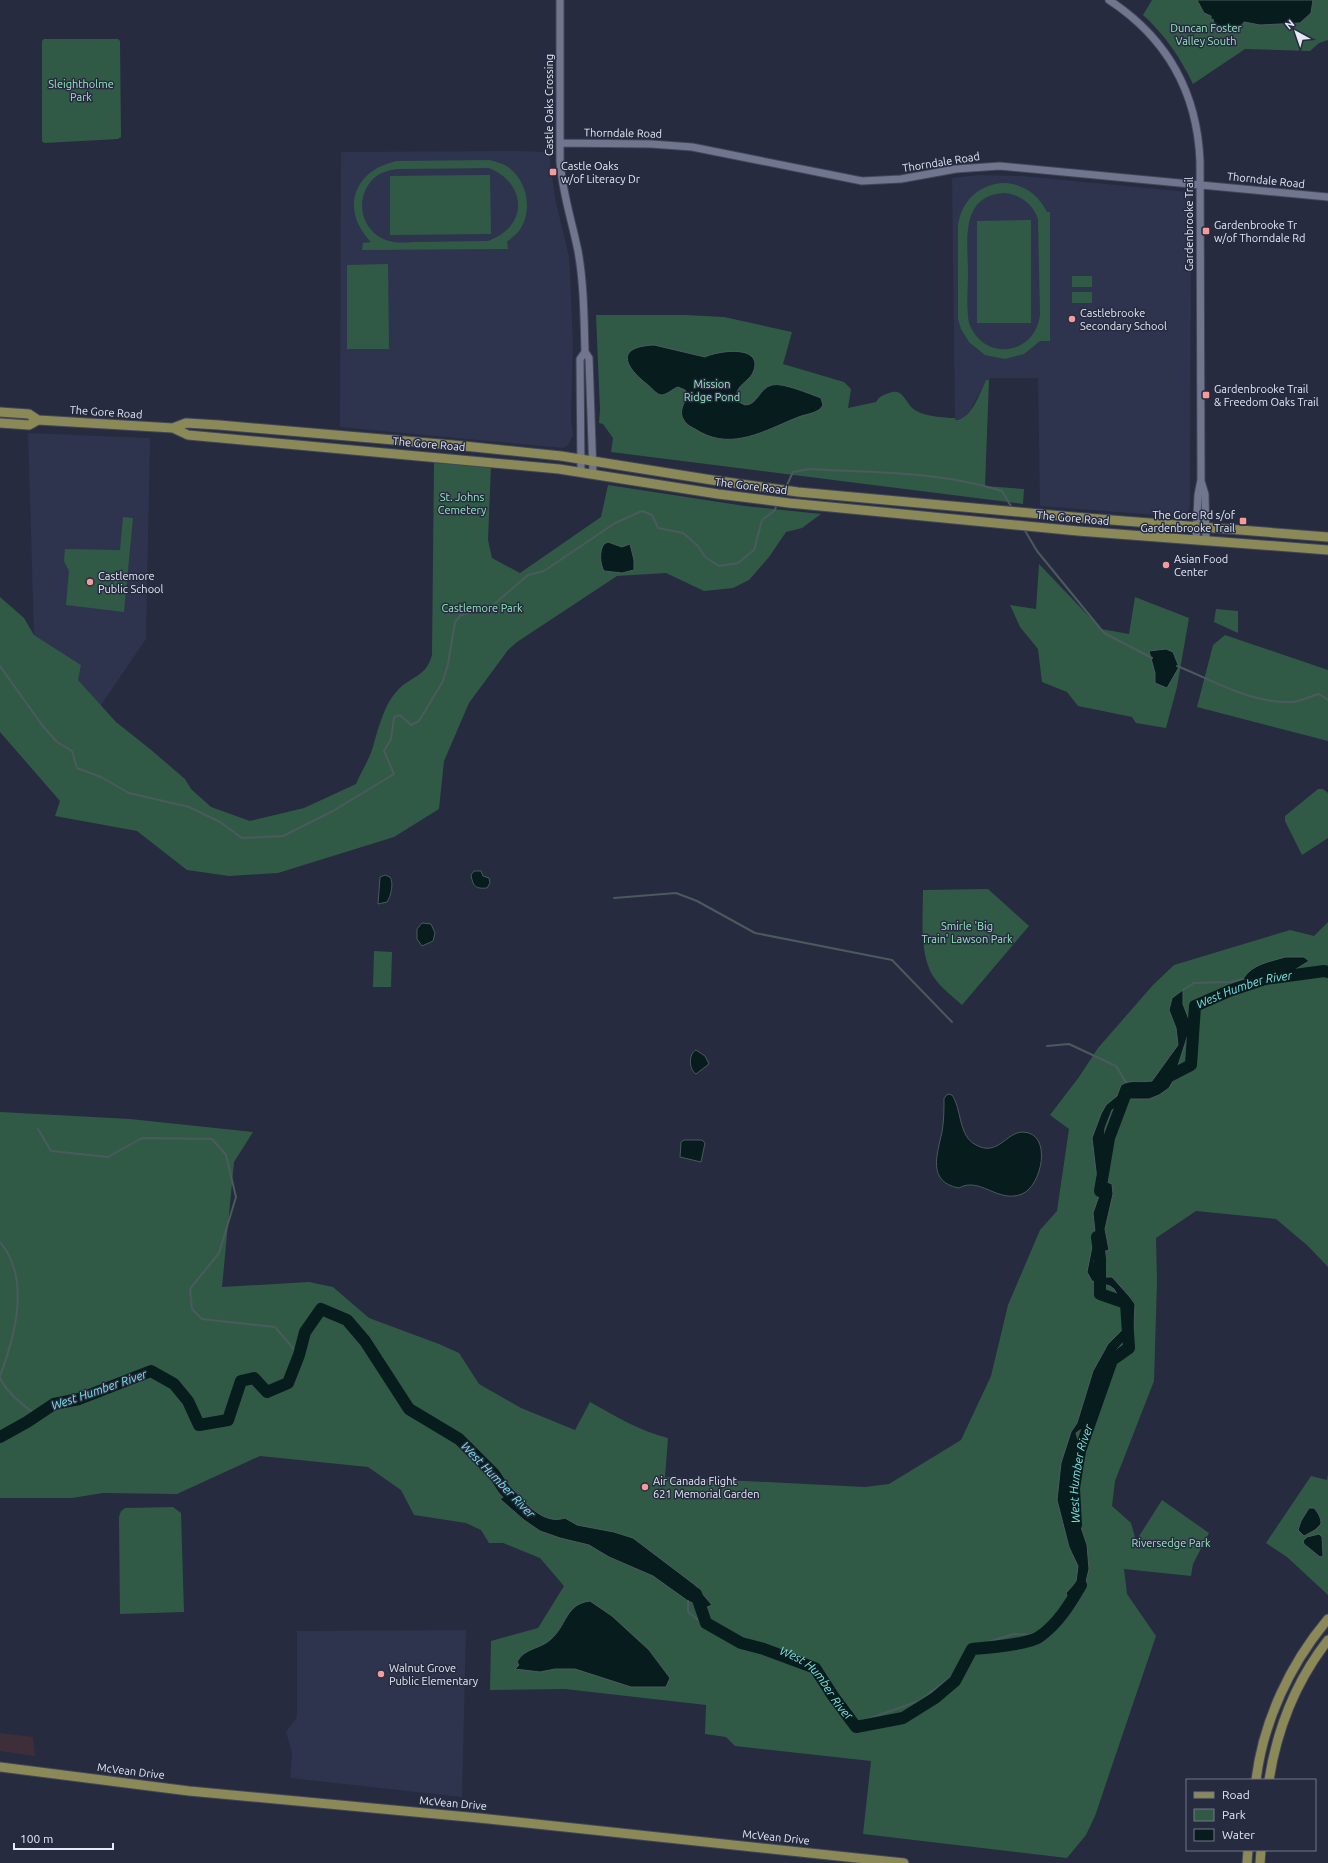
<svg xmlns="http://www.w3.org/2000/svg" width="1328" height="1863" viewBox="0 0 1328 1863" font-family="Ubuntu,sans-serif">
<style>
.commercial{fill:#3e2e3a}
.built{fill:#2e344e}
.green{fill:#315a46;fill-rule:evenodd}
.water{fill:#071c1c;stroke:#4a5a5d}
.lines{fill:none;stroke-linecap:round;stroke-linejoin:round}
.stream{stroke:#4a5a5d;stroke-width:2}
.river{stroke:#071c1c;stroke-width:12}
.minor-casing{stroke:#424658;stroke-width:9}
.major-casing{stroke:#424658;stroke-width:11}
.minor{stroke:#70768e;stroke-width:7}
.major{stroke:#8b8957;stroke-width:9}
.poi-dot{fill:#f59b9b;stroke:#262b3f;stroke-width:1.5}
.labels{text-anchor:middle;stroke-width:3;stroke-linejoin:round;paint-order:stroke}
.park-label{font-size:11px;fill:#96e7bf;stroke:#262b3f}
.street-label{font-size:11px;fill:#e5e9f6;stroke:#262b3f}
.poi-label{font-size:11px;fill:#e5e9f6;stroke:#262b3f;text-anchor:start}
.water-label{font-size:12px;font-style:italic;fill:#7ae3e4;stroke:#262b3f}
</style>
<rect width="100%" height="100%" fill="#262b3f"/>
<path class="commercial" d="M 0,1733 L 33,1737 L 35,1756 L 0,1751 Z"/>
<path class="built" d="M 341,152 L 516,151 L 548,152 L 549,153 L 555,198 L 569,257 L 570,272 L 573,344 L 571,420 L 573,435 L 568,445 L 563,448 L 340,427 Z
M 979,175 L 1022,176 L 1189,192 L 1191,194 L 1190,505 L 1189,510 L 1182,517 L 1040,506 L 1038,378 L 990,378 L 989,380 L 986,380 L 970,411 L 964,418 L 955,420 L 952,178 Z
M 28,433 L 150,438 L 146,639 L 99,708 L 76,684 L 81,665 L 34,635 Z
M 466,1630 L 462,1797 L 290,1778 L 292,1753 L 286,1732 L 297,1717 L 297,1631 Z"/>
<path class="green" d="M 1152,0 L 1328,0 L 1328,40 L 1319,43 L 1310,51 L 1245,49 L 1193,84 C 1180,57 1165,35 1143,15 Z
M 44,39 L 118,39 L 120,41 L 121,137 L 118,139 L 44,143 L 42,141 L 42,41 Z
M 490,160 C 495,162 501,163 505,165 C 527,178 534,210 519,231 C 516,235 511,238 507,242 L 508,249 L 362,250 L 363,243 L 371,242 C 340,210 353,170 397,161 ZM 489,168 C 528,184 528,227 488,241 C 465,241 443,242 420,242 C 411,242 399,244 389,241 C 361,233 353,198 374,178 C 381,172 389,170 397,169 Z
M 490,175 L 491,234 L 390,235 L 390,176 Z
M 1004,183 C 1023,184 1038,194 1047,212 L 1050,212 L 1050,341 L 1040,341 L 1024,354 L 1005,359 L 985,355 L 969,342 L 961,329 L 958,319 L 958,226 C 961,201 979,184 1004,183 ZM 1005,193 C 1021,195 1033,204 1038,219 L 1040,315 C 1035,356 983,362 969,323 C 966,307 968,289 968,273 C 968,242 959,195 1005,193 Z
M 1031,220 L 1031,323 L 977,323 L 977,221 Z
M 388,264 L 389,349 L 347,349 L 347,265 Z
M 1072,276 L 1092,276 L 1092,287 L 1072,287 Z
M 1072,292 L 1092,292 L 1092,303 L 1072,303 Z
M 596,315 L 685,315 L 724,317 L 792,332 L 783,364 L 844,382 L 851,389 L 848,408 L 876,402 C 880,396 883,395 889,393 C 904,387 905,404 915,410 C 923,416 945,418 955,418 L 955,420 C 972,420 980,392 986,380 L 989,380 L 985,486 L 1024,489 L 1023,504 L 611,452 L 613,438 L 603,424 L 599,423 L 600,410 Z
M 434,463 L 491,466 L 488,540 L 492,558 L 520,573 L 601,517 L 608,485 L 745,506 L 821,514 L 802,528 L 786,532 L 769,557 L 749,580 L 733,588 L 704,591 L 666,573 L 617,576 L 517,642 L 508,650 L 469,703 L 444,761 L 439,809 L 394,837 L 278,873 L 229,876 L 187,870 L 137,831 L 55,816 L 60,801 L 0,732 L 0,597 L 24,618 L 34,635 L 81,665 L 78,680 L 116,722 L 150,749 L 185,779 L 191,789 L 211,807 L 250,821 L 304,808 L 356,784 C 361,772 369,760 373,747 C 377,731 385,703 397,691 C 410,676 426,678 432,655 Z
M 123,517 L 133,518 L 124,612 L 66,605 L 69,571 L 64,561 L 65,549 L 120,550 Z
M 1039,564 L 1101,629 L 1129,634 L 1135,597 L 1189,618 L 1177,687 L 1166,728 L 1136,723 L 1132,717 L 1078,706 L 1067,692 L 1042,682 L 1038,649 L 1020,627 L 1010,605 L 1036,609 Z
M 1216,609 L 1238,611 L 1238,633 L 1214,622 Z
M 1225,635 L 1328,670 L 1328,741 L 1197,707 L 1213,645 Z
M 1318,789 L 1323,789 L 1328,793 L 1328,838 L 1302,855 L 1285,821 L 1285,816 Z
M 988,889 L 1029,926 L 962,1005 C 952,996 940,987 933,976 C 919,954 923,916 923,890 Z
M 1328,922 L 1328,1267 L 1308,1246 L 1276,1219 L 1196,1211 L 1156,1238 L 1157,1282 L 1154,1381 L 1115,1481 L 1112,1506 L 1131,1523 L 1136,1541 L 1162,1500 L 1209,1533 L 1193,1564 L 1191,1576 L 1124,1569 L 1127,1594 L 1156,1636 L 1095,1816 L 1086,1835 L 1067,1858 L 863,1834 L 871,1761 L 735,1746 L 726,1737 L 705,1734 L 706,1705 L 565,1689 L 490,1690 L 491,1641 L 538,1628 L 564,1586 L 540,1558 L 503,1543 L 489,1543 L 481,1530 L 466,1523 L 414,1515 L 401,1490 L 368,1467 L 260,1456 L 177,1494 L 103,1493 L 72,1498 L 0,1498 L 0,1112 L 130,1119 L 253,1132 L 234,1162 L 222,1287 L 309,1282 L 333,1287 L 369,1318 L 439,1344 L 459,1353 L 479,1384 L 521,1408 L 575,1430 L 590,1402 C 615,1416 640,1431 668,1438 L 665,1477 L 865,1487 L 889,1484 L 961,1440 L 991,1376 L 1008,1305 L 1040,1230 L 1057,1211 L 1069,1129 L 1050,1115 L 1079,1077 L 1098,1048 L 1153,985 L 1174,965 L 1290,930 L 1314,936 Z
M 374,951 L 392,952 L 391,987 L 373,987 Z
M 1328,1474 L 1328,1595 L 1287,1557 L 1266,1543 L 1311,1476 L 1327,1480 Z
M 173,1507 L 181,1513 L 184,1612 L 120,1614 L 119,1517 L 121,1511 L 125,1508 Z"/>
<path class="water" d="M 1197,0 L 1313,0 L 1311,13 L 1300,23 L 1260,25 L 1244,22 L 1242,25 L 1220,32 L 1216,30 L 1213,19 L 1211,20 L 1211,16 L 1204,13 Z
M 654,345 L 705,357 C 717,351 762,344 754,370 C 751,380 740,383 737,392 L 739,402 L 745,405 C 758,405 759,388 772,385 C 782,382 810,394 821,398 L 823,405 C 819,414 804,414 796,418 C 764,431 733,450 700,432 C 696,429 690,427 687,424 C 673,410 691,400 685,390 L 678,387 C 672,389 667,395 661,395 C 656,394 652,388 648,385 C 625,367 614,347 654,345 Z
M 608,542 L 622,547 L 630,544 L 634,560 L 634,570 L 622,573 L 604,571 C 600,564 599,551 604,544 Z
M 1166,649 L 1173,652 L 1179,667 L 1167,688 L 1155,683 L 1155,673 L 1149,651 Z
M 474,871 L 481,871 L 483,876 L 489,878 L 490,883 L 487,888 C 476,889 473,887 471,875 Z
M 385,875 L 390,877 C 394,883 391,896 387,902 L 378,904 L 380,877 Z
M 422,923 L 431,924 L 435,933 L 433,941 L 422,946 L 417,939 L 417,929 Z
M 1285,957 L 1304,957 L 1309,961 L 1293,971 L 1250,981 L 1243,979 C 1252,964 1269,962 1285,957 Z
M 1183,990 L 1183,1004 L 1191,1025 L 1173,1081 L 1169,1088 L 1159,1095 L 1149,1099 L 1130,1099 L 1112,1110 L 1105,1128 L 1101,1174 L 1107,1182 L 1112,1184 L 1113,1194 L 1105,1229 L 1109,1250 L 1099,1253 L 1094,1261 L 1096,1271 L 1100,1277 L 1112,1277 L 1129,1296 L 1135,1304 L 1134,1326 L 1133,1331 L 1112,1355 L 1103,1374 L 1086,1429 L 1080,1430 L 1076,1433 L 1079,1443 L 1072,1467 L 1070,1495 L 1087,1545 L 1089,1569 L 1085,1586 L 1075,1598 L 1069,1600 L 1066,1593 L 1076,1582 L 1078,1566 L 1069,1547 L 1057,1500 L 1061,1463 L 1071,1432 L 1077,1423 L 1093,1371 L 1108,1344 L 1122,1330 L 1126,1316 L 1123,1304 L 1114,1289 L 1110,1286 L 1092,1281 L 1087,1272 L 1095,1232 L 1093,1213 L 1099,1196 L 1092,1138 L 1101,1114 L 1106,1105 L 1117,1096 L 1121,1085 C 1131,1079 1140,1083 1152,1081 L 1178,1045 L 1176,1028 L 1169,1010 L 1172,998 Z
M 696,1050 L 705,1056 L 709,1064 L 696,1074 C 689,1070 688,1054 696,1050 Z
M 948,1094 L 952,1095 C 962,1109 958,1136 976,1145 C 998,1157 1006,1132 1023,1132 C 1053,1133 1042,1186 1022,1194 C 998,1204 980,1176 959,1188 C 927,1182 937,1155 942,1132 C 944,1121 944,1109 944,1098 Z
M 684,1140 L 702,1140 L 705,1143 L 701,1162 L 680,1157 L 681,1142 Z
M 514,1490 C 526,1505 545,1525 565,1518 L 577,1525 L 614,1532 L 633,1538 L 695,1585 L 712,1605 L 705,1608 L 688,1601 L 653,1576 L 609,1557 L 589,1545 L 560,1538 L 540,1531 L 524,1520 L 500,1499 Z
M 1309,1508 L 1314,1508 C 1318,1513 1321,1517 1321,1524 L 1315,1530 L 1304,1536 L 1298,1530 L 1301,1521 Z
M 1319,1534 L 1322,1537 L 1323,1556 L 1320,1557 L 1304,1544 L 1303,1541 L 1307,1537 Z
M 590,1601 L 612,1616 L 649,1650 L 670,1678 L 666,1687 L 631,1687 L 575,1669 L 555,1669 L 540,1672 L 515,1669 L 519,1665 L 517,1662 C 524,1648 540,1649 550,1640 C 567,1626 565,1604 590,1601 Z"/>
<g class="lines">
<g class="stream">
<path d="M 786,487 L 793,472 L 810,469 C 874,473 940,471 1002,491 L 1012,508"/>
<path d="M 1024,529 L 1037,551 L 1104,633 L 1152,658"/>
<path d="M 0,666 L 42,725 L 57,742 L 72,751 L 77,768 L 101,777 L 129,793 L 189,807 L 220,822 L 242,838 L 283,836 L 333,811 L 394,774 L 384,751 L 391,739 L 394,717 L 400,715 L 411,725 L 419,721 L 443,681 L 448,664 L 455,622 L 461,615 L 492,606 L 528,575 L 544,571 L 615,523 L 642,511 L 652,515 L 658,528 L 683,533 L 698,546 L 705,557 L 719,566 L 738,563 L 754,550 L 762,520 L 774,511 L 777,505"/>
<path d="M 1177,666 C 1215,681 1251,704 1293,702 C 1301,701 1311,696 1319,694 L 1328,700"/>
<path d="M 614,898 L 676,893 L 697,901 L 755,933 L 892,960 L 952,1022"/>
<path d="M 1183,990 L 1194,983 L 1231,982 L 1243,979"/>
<path d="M 1047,1046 L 1069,1044 L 1116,1066 L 1126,1082"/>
<path d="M 38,1129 L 51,1151 L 108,1157 L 142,1138 L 212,1139 L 226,1155 L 236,1197 L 219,1253 L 190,1289 L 192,1309 L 202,1319 L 275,1327 L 299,1355"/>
<path d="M 0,1242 C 31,1279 15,1336 0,1376"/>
<path d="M 0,1378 C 8,1394 22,1405 37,1415"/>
<path id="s1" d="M 688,1601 L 688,1612 C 696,1618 727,1642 735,1644 C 743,1646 752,1645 760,1646 C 776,1648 794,1654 808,1664 C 830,1680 833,1711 859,1722 L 919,1701 L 951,1677 L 966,1654 L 988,1642 L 1014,1634 L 1037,1635 L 1044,1629 L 1069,1600"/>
</g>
<g class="river">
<path id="s2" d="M 1162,1080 L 1191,1065 L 1195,1006 L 1229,991 L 1265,979 L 1324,971 L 1328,972"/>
<path d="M 1100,1191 L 1109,1138 L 1126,1093 L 1131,1091"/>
<path d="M 0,1437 L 27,1422 L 54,1404 L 79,1399 L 151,1371 L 174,1384 L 188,1401 L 199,1425 L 228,1420 L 241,1381 L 254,1378 L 267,1392 L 288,1383 L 299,1355 L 305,1332 L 321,1309 L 347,1320 L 365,1341 L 409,1409 L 459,1439 L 494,1474 L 504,1489 L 520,1506"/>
<path id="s3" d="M 1076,1525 L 1074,1488 L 1080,1451 L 1112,1360 L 1129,1348 L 1126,1303 L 1100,1294 L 1100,1259 L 1097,1237"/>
<path d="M 693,1592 L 696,1594 L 706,1623 L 741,1643 L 764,1649 L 815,1668 L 833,1696 L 856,1727 L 903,1718 L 935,1698 L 955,1681 L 972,1649 C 985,1648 1029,1644 1039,1637 C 1058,1624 1070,1604 1081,1585"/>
</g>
<defs>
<path id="minor" d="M 560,0 L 560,161 C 562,192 572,221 578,251 C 584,284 584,318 585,352 L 589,358 L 593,474
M 1109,0 C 1167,38 1197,91 1200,161 L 1201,480 L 1198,495 L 1196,539
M 560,143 L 651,144 L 692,147 L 862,181 L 901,179 L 956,169 L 1000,166 L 1328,197
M 581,472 L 580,359 L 585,352
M 1201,481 L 1205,494 L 1206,540"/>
<path id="major" d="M 0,412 L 29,414 L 38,420 L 173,428 L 188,435 L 559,469 L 718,494 L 789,503 L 1078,531 L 1328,550
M 0,423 L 29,425 L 38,420
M 173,428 L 186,423 L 219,425 L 464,446 L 561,456 L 712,480 L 798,492 L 1073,517 L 1328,537
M 0,1767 L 189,1791 L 479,1818 L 904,1863
M 1256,1780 C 1263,1722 1290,1664 1328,1619
M 1269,1780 C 1277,1729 1296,1681 1328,1640
M 1247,1863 L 1248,1850
M 1260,1863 L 1261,1850"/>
</defs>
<use href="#minor" class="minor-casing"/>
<use href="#major" class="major-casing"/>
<use href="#minor" class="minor"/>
<use href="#major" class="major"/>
</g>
<g class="poi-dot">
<rect x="549" y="168" width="8" height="8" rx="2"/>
<rect x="1202" y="227" width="8" height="8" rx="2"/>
<circle cx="1072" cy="319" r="4"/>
<rect x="1202" y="391" width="8" height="8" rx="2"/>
<rect x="1239" y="517" width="8" height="8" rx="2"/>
<circle cx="1166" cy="565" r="4"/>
<circle cx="90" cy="582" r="4"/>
<circle cx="645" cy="1487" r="4"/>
<circle cx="381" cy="1674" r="4"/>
</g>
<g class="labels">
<g class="park-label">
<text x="1206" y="32">Duncan Foster<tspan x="1206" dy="13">Valley South</tspan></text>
<text x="81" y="88">Sleightholme<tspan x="81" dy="13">Park</tspan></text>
<text x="712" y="388">Mission<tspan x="712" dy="13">Ridge Pond</tspan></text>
<text x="462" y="501">St. Johns<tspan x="462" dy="13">Cemetery</tspan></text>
<text x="482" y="612">Castlemore Park</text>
<text x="967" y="930">Smirle 'Big<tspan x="967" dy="13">Train' Lawson Park</tspan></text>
<text x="1171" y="1547">Riversedge Park</text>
</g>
<g class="street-label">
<text transform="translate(549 105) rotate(-90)" y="4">Castle Oaks Crossing</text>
<text transform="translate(623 133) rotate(1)" y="4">Thorndale Road</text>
<text transform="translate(941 162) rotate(-9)" y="4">Thorndale Road</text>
<text transform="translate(1266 180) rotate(6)" y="4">Thorndale Road</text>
<text transform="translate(1189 224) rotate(-90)" y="4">Gardenbrooke Trail</text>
<text transform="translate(106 412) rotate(4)" y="4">The Gore Road</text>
<text transform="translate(429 444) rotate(5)" y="4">The Gore Road</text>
<text transform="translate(751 486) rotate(7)" y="4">The Gore Road</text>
<text transform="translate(1073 518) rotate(5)" y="4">The Gore Road</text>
<text transform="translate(131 1771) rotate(7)" y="4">McVean Drive</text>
<text transform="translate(453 1803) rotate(5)" y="4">McVean Drive</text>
<text transform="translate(776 1837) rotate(6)" y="4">McVean Drive</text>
</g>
<g class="poi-label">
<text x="561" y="170">Castle Oaks<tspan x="561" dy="13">w/of Literacy Dr</tspan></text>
<text x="1214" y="229">Gardenbrooke Tr<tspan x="1214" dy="13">w/of Thorndale Rd</tspan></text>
<text x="1080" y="317">Castlebrooke<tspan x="1080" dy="13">Secondary School</tspan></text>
<text x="1214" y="393">Gardenbrooke Trail<tspan x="1214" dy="13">&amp; Freedom Oaks Trail</tspan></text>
<text x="1235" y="519" text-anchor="end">The Gore Rd s/of<tspan x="1235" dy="13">Gardenbrooke Trail</tspan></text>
<text x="1174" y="563">Asian Food<tspan x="1174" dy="13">Center</tspan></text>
<text x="98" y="580">Castlemore<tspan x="98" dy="13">Public School</tspan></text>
<text x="653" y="1485">Air Canada Flight<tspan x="653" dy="13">621 Memorial Garden</tspan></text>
<text x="389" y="1672">Walnut Grove<tspan x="389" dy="13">Public Elementary</tspan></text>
</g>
<g class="water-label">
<text dy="4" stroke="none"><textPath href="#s2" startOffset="144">West Humber River</textPath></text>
<text transform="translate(99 1390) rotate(-19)" y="4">West Humber River</text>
<text dy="4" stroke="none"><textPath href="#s3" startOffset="52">West Humber River</textPath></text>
<text transform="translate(498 1480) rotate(46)" y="4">West Humber River</text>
<text dy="4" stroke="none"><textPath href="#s1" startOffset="164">West Humber River</textPath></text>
</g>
</g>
<rect x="1186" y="1779" width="130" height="72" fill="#262b3f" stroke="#727788"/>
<rect x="1194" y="1792" width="20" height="6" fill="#8b8957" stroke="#727788"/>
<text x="1222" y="1799" font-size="12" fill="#e5e9f6">Road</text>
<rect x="1194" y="1809" width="20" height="12" fill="#315a46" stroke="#727788"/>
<text x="1222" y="1819" font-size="12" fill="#e5e9f6">Park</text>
<rect x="1194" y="1829" width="20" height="12" fill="#071c1c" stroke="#727788"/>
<text x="1222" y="1839" font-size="12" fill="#e5e9f6">Water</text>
<g transform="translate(1296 32) rotate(320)" stroke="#262b3f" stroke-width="3" paint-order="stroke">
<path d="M0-3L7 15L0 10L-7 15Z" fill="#e5e9f6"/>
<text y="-6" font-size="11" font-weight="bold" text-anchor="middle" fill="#e5e9f6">N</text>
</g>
<path d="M14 1843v6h99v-6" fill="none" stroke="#e5e9f6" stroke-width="2"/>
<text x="20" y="1843" font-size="12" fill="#e5e9f6" stroke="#262b3f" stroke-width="3" paint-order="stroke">100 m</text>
</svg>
